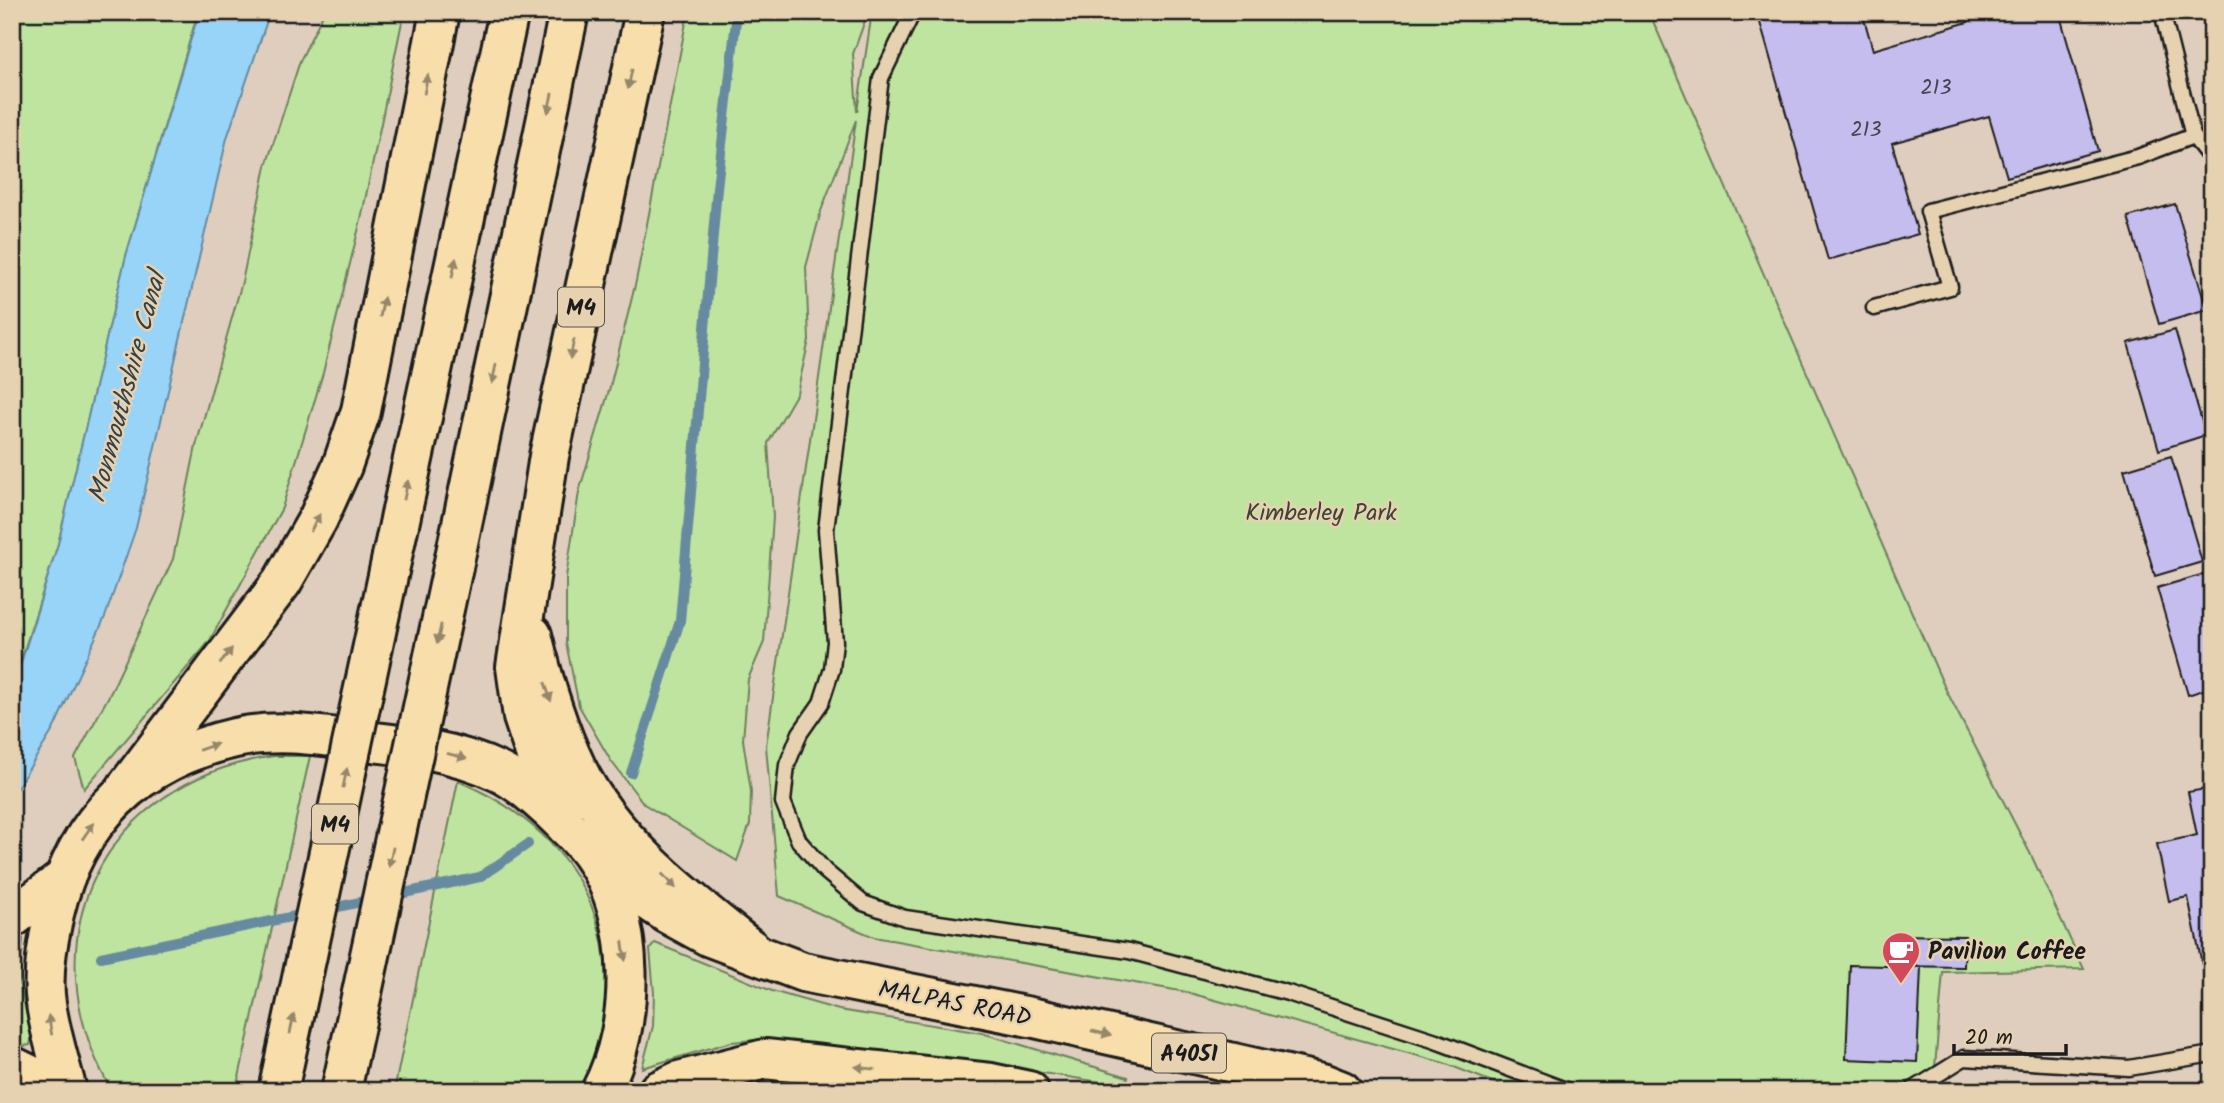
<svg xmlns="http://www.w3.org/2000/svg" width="2224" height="1103" viewBox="0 0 2224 1103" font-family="Kalam,sans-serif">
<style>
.green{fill:#bee49f;stroke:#6d805e;stroke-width:2}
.water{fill:#97d4f8;stroke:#668aa0;stroke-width:2}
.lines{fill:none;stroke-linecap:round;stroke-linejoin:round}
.stream{stroke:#668aa0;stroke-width:10}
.building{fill:#c5bdee;stroke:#1c1c1c;stroke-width:2}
.lane-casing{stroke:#1c1c1c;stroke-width:19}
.primary-casing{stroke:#1c1c1c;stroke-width:44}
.highway-casing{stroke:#1c1c1c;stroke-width:44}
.lane{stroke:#e6d2b1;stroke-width:14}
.primary{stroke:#f8deab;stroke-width:38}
.highway{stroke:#f8deab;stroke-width:38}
.highway-bridge-casing{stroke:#1c1c1c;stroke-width:44;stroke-linecap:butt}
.highway-bridge{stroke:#f8deab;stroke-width:38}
.oneway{fill:#95876b}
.labels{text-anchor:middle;stroke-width:5;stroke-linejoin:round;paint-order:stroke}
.number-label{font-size:21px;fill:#464450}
.shield{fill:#e6d2b1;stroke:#595349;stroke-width:2}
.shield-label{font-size:23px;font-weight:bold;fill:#1c1c1c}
.park-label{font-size:24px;fill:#3c4436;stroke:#e6d2b1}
.poi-label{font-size:24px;font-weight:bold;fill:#1c1c1c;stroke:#e6d2b1;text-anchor:start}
.street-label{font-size:24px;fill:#1c1c1c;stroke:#e6d2b1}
.water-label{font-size:26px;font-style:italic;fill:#354148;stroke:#e6d2b1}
</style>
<rect width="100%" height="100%" fill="#dfcebd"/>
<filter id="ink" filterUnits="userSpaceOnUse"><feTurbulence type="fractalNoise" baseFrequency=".0143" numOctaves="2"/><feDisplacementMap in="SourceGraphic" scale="14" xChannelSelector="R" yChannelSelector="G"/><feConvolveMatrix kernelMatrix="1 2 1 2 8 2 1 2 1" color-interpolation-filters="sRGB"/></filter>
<g filter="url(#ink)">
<path class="green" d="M 12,12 L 172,12 L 196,19 L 126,256 L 58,544 L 20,663 L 12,677 Z
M 324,12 L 404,12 L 362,215 L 323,373 L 282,508 L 209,642 L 84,789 L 75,758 L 111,692 L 173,559 L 196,446 L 242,282 L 266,166 L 300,61 Z
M 688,12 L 868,12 L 853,54 L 857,112 L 872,12 L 1649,12 L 1944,686 L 2032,857 L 2084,969 L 1943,972 L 1933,1091 L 1515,1091 L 1444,1063 L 1186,992 L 874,937 L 779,896 L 766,746 L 856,120 L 821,211 L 806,267 L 809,340 L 797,393 L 768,443 L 773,517 L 764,642 L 748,679 L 743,740 L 751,791 L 750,824 L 737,861 L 644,804 L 611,761 L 579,706 L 566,643 L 566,577 L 579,492 L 610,387 L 636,281 Z
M 274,756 L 310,756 L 236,1091 L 112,1091 C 24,940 102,781 274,756 Z
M 458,781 C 591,836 642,960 579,1091 L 394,1091 Z
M 16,937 L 23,939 L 19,982 L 32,1036 L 30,1045 L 23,1046 L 12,1040 L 12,939 Z
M 655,943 L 772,991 L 839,1010 L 982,1033 L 1128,1077 L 1125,1086 L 980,1063 L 765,1039 L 731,1042 L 642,1068 L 653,1026 L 654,993 L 650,949 Z"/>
<path class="water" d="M 199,12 L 270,12 L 227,138 L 136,528 L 105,617 L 53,730 L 12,796 L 12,677 L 21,663 L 58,544 L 126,256 Z"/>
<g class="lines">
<path class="stream" d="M 631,773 L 680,621 L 717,188 L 737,12
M 390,896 L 480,877 L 528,844
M 324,910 L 374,899
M 101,957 L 309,913"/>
</g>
<path class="building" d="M 1757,12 L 1862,12 L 1873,50 L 1968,22 L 1965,12 L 2059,12 L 2098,151 L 2007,177 L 1989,116 L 1892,143 L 1918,234 L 1828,260 Z
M 2175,204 L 2207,310 L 2159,324 L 2128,217 Z
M 2175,330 L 2206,435 L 2159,450 L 2128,343 Z
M 2171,456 L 2202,562 L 2155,576 L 2124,470 Z
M 2204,574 L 2212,600 L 2212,687 L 2188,695 L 2157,588 Z
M 2212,788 L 2212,962 L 2202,964 L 2188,897 L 2169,901 L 2157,844 L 2197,835 L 2188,792 Z
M 1893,935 L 1965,936 L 1964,967 L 1893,966 Z
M 1850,965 L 1921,967 L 1917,1062 L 1846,1059 Z"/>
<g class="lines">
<defs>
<path id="lane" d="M 913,12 L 881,78 L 826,530 L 835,642 L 832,669 L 821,703 L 800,733 L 787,765 L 783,802 L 799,841 L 825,871 L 863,903 L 905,918 L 1129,951 L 1288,993 L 1436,1041 L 1568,1091
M 2162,12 L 2193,136 L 2212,160
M 1874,308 L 1950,287 L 1928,211 L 2138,157 L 2193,136
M 1911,1091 L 1964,1058 L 2129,1068 L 2212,1054"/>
<path id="primary" d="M 600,862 L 634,891 L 668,914 L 710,937 L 803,972 L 1035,1018 L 1322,1083 L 1342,1091
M 12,918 L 61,881
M 12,1066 L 63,1091
M 67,1091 C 59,1059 48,1027 45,995 C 43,967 48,941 54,914 C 76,818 140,760 235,738 C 274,729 316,735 355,740 C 404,745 453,750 499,772 C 518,781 535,797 551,811 C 565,825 581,839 592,855 C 637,917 636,1025 601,1091
M 658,1091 L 679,1081 L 765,1059 L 991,1083 L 1029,1091"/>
<path id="highway" d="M 392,557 L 509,12
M 453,567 L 569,12
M 532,635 C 543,680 556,725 576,767 C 611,841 689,900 752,950
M 126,788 L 282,582 L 318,519 L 342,466 L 361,411 L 440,12
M 566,826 L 541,771 L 523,717 L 516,667 L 549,456 L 645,12"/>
</defs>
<use href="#lane" class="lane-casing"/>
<use href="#primary" class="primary-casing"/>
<use href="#highway" class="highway-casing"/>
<use href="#lane" class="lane"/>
<use href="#primary" class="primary"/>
<use href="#highway" class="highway"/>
<defs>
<path id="highway-bridge" d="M 278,1091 L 392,557
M 341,1091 L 453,567"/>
</defs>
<use href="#highway-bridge" class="highway-bridge-casing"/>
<use href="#highway-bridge" class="highway-bridge"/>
</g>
<defs><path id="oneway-solid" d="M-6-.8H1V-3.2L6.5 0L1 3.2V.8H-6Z" transform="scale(1.75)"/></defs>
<g class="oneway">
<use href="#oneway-solid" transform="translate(630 79) rotate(102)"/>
<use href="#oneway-solid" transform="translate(426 84) rotate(-79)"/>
<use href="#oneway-solid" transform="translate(550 103) rotate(102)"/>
<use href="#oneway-solid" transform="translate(454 268) rotate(-78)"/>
<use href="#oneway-solid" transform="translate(382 307) rotate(-79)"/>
<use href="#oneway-solid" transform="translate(572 349) rotate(102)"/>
<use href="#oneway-solid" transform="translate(494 374) rotate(102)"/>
<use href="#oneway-solid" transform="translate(406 490) rotate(-78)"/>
<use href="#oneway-solid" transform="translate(315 523) rotate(-62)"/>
<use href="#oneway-solid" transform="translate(439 634) rotate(102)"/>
<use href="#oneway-solid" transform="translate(226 656) rotate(-53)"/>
<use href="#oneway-solid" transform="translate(548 692) rotate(72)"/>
<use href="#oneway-solid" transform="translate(208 747) rotate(-19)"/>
<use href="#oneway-solid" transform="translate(457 756) rotate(15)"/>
<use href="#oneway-solid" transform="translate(345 778) rotate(-78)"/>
<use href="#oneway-solid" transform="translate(88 831) rotate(-55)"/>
<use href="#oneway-solid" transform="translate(391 857) rotate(102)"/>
<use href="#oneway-solid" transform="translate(669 881) rotate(46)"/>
<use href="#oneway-solid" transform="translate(624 951) rotate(82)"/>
<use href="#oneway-solid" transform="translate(292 1024) rotate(-78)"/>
<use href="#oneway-solid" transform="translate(50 1025) rotate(-100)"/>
<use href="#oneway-solid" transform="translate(1101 1033) rotate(13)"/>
<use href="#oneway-solid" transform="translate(865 1068) rotate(-173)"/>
</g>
</g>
<defs>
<symbol id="cafe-pin" viewBox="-11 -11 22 30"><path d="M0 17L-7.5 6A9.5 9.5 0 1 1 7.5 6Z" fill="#d1495b" stroke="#e6d2b1"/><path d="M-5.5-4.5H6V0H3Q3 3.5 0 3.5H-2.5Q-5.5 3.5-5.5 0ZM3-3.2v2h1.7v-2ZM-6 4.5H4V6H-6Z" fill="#fff"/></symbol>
</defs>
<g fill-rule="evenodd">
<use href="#cafe-pin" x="1879" y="929" width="44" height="60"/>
</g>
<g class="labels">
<g class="number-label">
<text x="1936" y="94">213</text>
<text x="1866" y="136">213</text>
</g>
<g class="shield">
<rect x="558" y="287.5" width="46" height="39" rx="5"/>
<rect x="312" y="804.5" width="46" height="39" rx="5"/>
<rect x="1152" y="1033.5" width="74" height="39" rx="5"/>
</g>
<g class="shield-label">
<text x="581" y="315">M4</text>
<text x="335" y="832">M4</text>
<text x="1189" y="1061">A4051</text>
</g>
<g class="park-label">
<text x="1321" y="520">Kimberley Park</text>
</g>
<g class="poi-label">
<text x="1928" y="959">Pavilion Coffee</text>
</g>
<g class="street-label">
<text transform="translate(955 1003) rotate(11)" y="8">MALPAS ROAD</text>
</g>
<g class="water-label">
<text transform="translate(126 387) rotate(-75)" y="9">Monmouthshire Canal</text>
</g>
</g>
<rect width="2224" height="1103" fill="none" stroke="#e6d2b1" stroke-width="42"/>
<rect x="21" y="21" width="2182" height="1061" fill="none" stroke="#1c1c1c" stroke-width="2.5" filter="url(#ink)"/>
<path d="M1954 1044v10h112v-10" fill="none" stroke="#1c1c1c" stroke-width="3.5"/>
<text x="1965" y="1044" font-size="21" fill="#1c1c1c" stroke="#e6d2b1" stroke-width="5" paint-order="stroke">20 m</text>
</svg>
